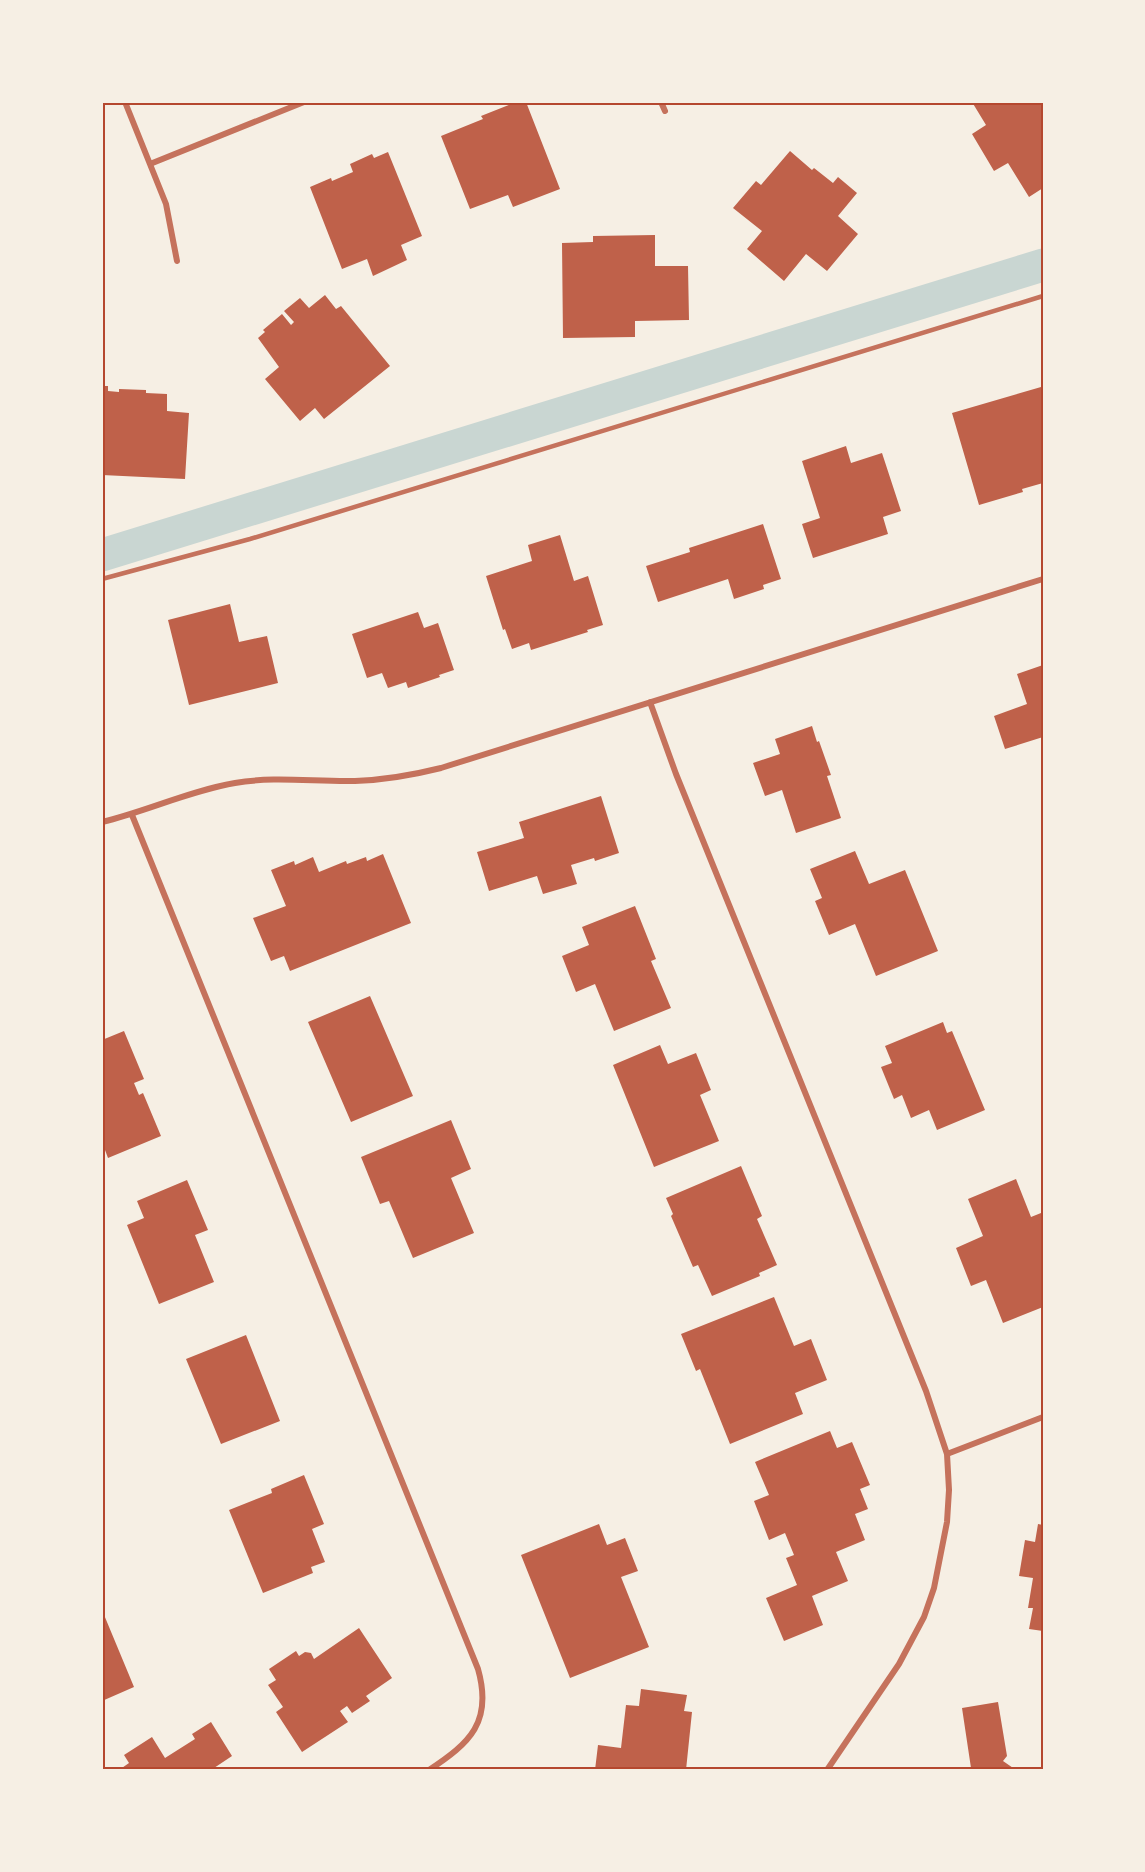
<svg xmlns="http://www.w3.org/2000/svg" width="1145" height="1872" viewBox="0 0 1145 1872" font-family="'PT Serif',serif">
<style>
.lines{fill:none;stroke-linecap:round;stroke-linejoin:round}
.canal{stroke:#c9d6d2;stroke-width:33}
.building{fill:#bf614a}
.service{stroke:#c5725c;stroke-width:4.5}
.minor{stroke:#c5725c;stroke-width:6}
.neatline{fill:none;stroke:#b5482f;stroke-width:2}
</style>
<rect width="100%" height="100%" fill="#f6efe4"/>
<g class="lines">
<path class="canal" d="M 102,555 L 1043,265"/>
</g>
<path class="building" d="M 516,102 L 526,102 L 560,189 L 513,207 L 508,195 L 470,209 L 441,136 L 483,119 L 481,116 Z
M 972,102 L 1043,102 L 1043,188 L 1029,197 L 1008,163 L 994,171 L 972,134 L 986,125 Z
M 790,151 L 812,170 L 814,168 L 833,183 L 838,177 L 857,193 L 838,216 L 858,234 L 827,271 L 806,254 L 784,281 L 747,249 L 762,231 L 733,208 L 756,181 L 761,185 Z
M 388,152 L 422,236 L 401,245 L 407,260 L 373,276 L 367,259 L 342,269 L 310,187 L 331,178 L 332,181 L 353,172 L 350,164 L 372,154 L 374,158 Z
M 655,235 L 655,266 L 688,266 L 689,320 L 635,321 L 635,337 L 563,338 L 562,243 L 593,242 L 593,236 Z
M 325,295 L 336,309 L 341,306 L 390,366 L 324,419 L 315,408 L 300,421 L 265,379 L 279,367 L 258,338 L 265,332 L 263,330 L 282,314 L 291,325 L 294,322 L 284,311 L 300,298 L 309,308 Z
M 102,386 L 108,386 L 108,391 L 119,392 L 119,389 L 146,390 L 146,393 L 167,394 L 167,411 L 189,413 L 185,479 L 102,475 Z
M 1041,387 L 1043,395 L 1043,483 L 1022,489 L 1023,492 L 979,505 L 952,413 Z
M 846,446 L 851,463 L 882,453 L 901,511 L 883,517 L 888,534 L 813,558 L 802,524 L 820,518 L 802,461 Z
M 763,524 L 781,579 L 763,585 L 764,589 L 734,599 L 728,579 L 658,602 L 646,566 L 690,552 L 689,548 Z
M 560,535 L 574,581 L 588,576 L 603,625 L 587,630 L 588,632 L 531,650 L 529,643 L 512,649 L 505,629 L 503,630 L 486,576 L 532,561 L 528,545 Z
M 230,604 L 239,642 L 267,636 L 278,683 L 189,705 L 168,620 Z
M 418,612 L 424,628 L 438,623 L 454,670 L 439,675 L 440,677 L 408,688 L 406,682 L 388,688 L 382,673 L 367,678 L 352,634 Z
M 1043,665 L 1043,737 L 1005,749 L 994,716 L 1027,704 L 1017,674 Z
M 812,726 L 817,742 L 819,741 L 831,775 L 827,776 L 841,818 L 796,833 L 782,790 L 765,796 L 753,763 L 780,754 L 775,739 Z
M 601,796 L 619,853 L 595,861 L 594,858 L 571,865 L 577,884 L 543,894 L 537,876 L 489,891 L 477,852 L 524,838 L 519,822 Z
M 855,851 L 869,884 L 905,870 L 938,951 L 876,976 L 855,924 L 829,935 L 815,901 L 822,898 L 810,869 Z
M 383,854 L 411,923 L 290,971 L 284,956 L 271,961 L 253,918 L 286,906 L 271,870 L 294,861 L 295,865 L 313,857 L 319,872 L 346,861 L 347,864 L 366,857 L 367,861 Z
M 635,906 L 656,959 L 651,961 L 671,1008 L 614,1031 L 595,984 L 576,992 L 562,956 L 589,945 L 582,927 Z
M 370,996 L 413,1096 L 351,1122 L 308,1022 Z
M 943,1022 L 947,1033 L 952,1031 L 985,1110 L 937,1130 L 929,1110 L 911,1118 L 902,1095 L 894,1099 L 881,1067 L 892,1063 L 885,1046 Z
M 124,1031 L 144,1079 L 134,1083 L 139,1095 L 143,1093 L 161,1136 L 108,1158 L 102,1142 L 102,1040 Z
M 660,1045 L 668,1064 L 696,1053 L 711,1090 L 700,1095 L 719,1141 L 654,1167 L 613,1065 Z
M 451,1120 L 471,1169 L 451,1178 L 474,1233 L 413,1258 L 389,1201 L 380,1204 L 361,1157 Z
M 741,1166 L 762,1216 L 757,1219 L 777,1265 L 759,1273 L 760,1276 L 712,1296 L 698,1265 L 693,1267 L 671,1216 L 673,1214 L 666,1198 Z
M 1016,1179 L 1031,1217 L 1041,1213 L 1043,1218 L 1043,1307 L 1003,1323 L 986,1280 L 971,1286 L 956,1248 L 983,1236 L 968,1199 Z
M 187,1180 L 208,1230 L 195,1235 L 214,1282 L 159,1304 L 127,1225 L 144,1218 L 137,1201 Z
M 774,1297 L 794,1346 L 811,1339 L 827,1380 L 795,1393 L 803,1414 L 730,1444 L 700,1369 L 696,1371 L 681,1334 Z
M 246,1335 L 280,1421 L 221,1444 L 186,1359 Z
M 830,1431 L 837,1448 L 852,1442 L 870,1485 L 860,1489 L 868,1509 L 855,1514 L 865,1540 L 836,1552 L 848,1581 L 812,1596 L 823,1625 L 784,1641 L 766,1598 L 797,1585 L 786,1558 L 794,1555 L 785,1533 L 769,1540 L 754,1501 L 769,1495 L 755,1462 Z
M 304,1475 L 324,1524 L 312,1529 L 325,1562 L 311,1567 L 313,1573 L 263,1593 L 229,1510 L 272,1493 L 271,1489 Z
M 599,1524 L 607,1545 L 625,1538 L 638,1571 L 621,1577 L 649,1647 L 570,1678 L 521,1555 Z
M 1038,1524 L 1043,1525 L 1043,1631 L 1029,1629 L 1033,1608 L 1028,1608 L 1033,1578 L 1019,1576 L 1025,1540 L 1035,1542 Z
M 102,1610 L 134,1687 L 102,1701 Z
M 359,1628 L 392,1678 L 366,1696 L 370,1701 L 352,1713 L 347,1706 L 340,1711 L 348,1722 L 302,1752 L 276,1712 L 283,1707 L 268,1685 L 276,1680 L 269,1669 L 296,1651 L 299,1656 L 305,1652 L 311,1653 L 314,1659 Z
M 641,1689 L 687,1695 L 684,1711 L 692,1712 L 686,1770 L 595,1770 L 598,1745 L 621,1748 L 626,1705 L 639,1706 Z
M 998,1702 L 1007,1756 L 1003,1761 L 1016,1770 L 969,1770 L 971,1768 L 962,1708 Z
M 211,1722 L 232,1756 L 214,1768 L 215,1770 L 119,1770 L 129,1763 L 124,1755 L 152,1737 L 165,1758 L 195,1739 L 192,1734 Z"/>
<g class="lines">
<path class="service" d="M 102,579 L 250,539 L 1043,296"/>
<path class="minor" d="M 125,102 L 166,204 L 177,261
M 661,102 L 665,111
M 150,164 L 304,102
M 650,702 L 676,774 L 926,1391 L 947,1454 L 949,1490 L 947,1522 L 934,1588 L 924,1617 L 899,1664 L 827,1770
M 132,815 L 478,1669 C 493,1722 470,1743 429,1770
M 102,822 C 147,811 189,791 235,783 C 274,776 315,782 355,781 C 384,780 413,775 441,768 L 1043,579
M 947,1454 L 1043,1417"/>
</g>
<rect width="1145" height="1872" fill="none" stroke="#f6efe4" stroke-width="207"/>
<rect x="104" y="104" width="938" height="1664" class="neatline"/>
</svg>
